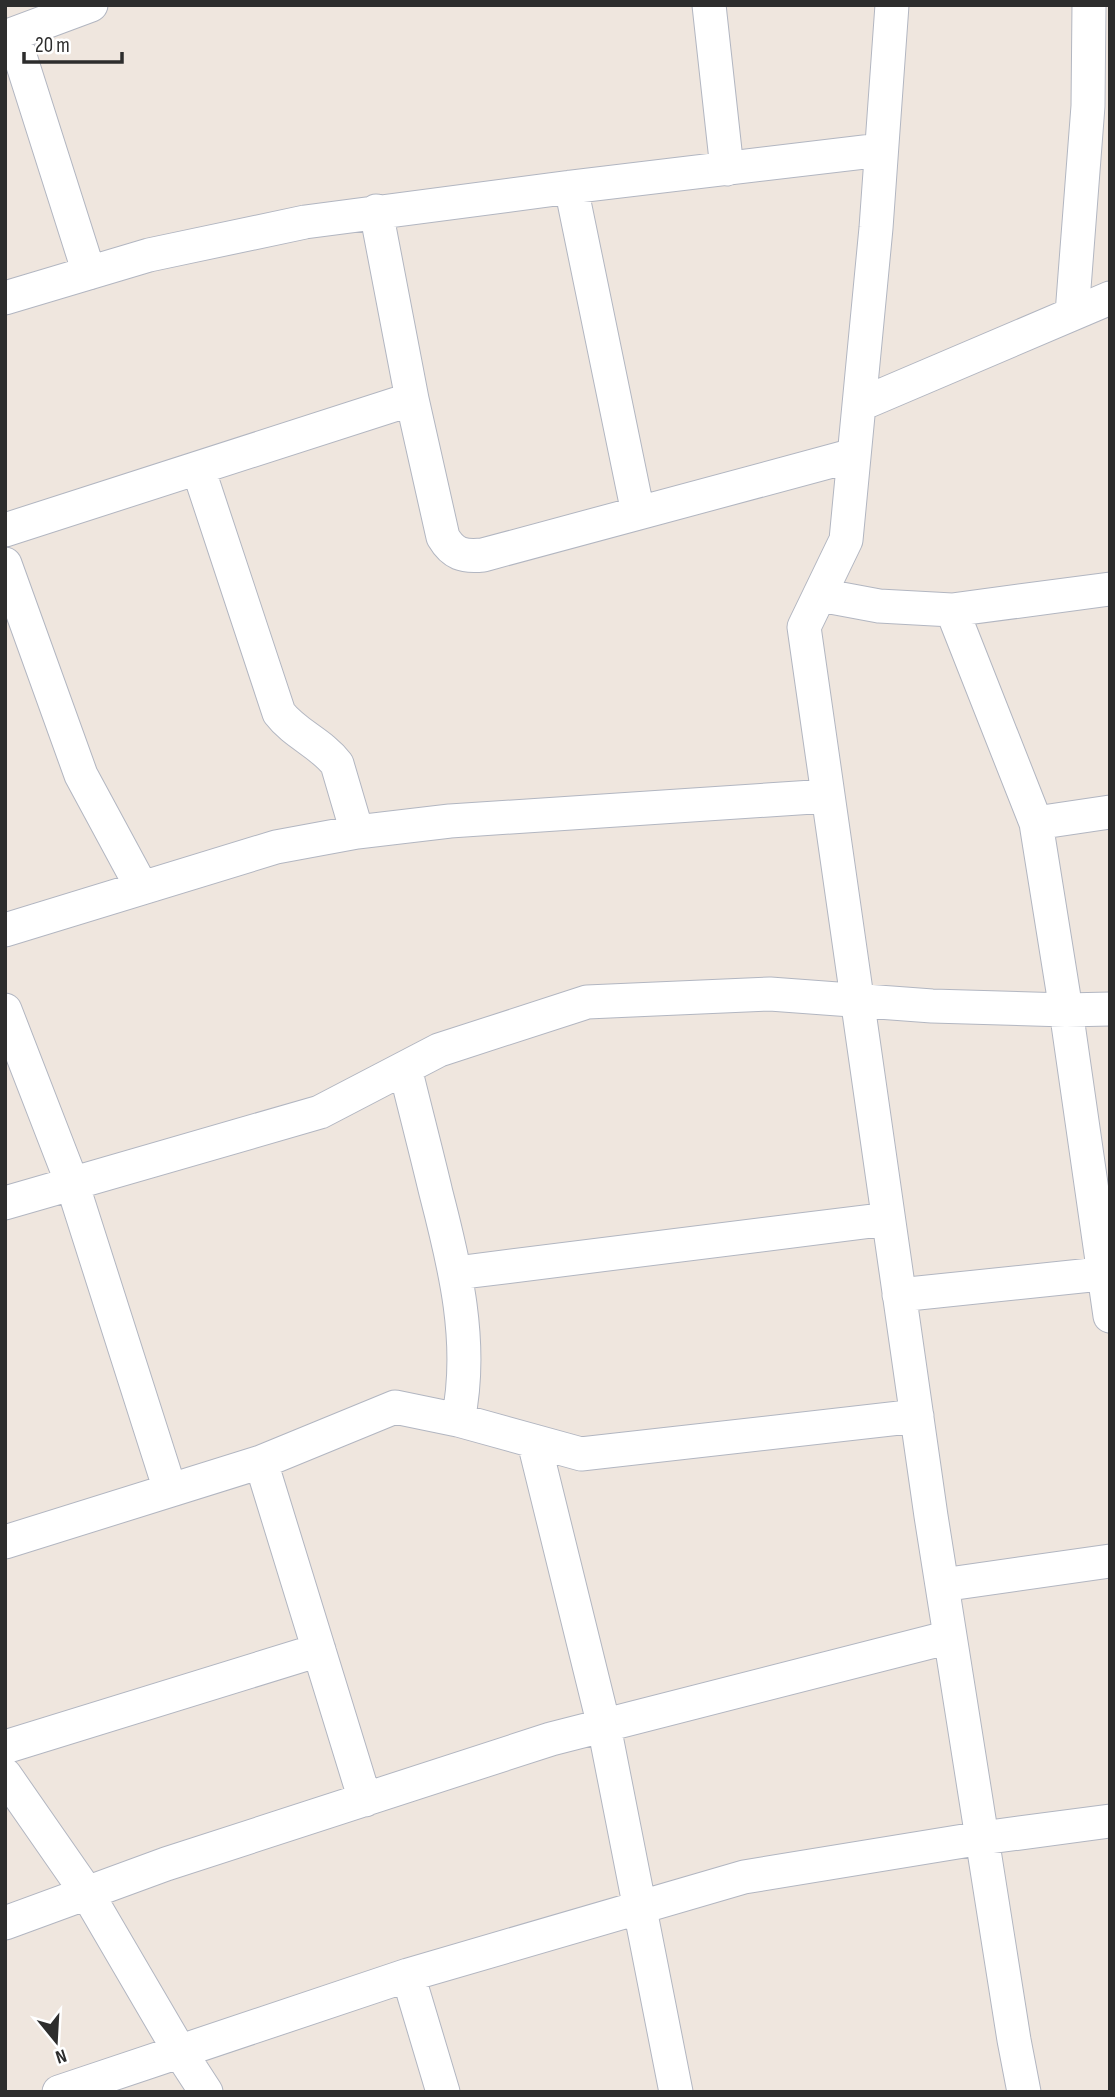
<svg xmlns="http://www.w3.org/2000/svg" width="1115" height="2097" viewBox="0 0 1115 2097" font-family="'Sofia Sans Condensed',sans-serif">
<style>
.lines{fill:none;stroke-linecap:round;stroke-linejoin:round}
.minor-casing{stroke:#b2b6c1;stroke-width:35}
.minor{stroke:#fff;stroke-width:33}
</style>
<rect width="100%" height="100%" fill="#efe6de"/>
<g class="lines">
<defs>
<path id="minor" d="M 709,5 L 727,169
M 892,5 L 876,228 L 846,540 L 804,627 L 931,1516 L 1014,2040 L 1024,2092
M 13,34 L 89,273
M 5,37 L 91,5
M 571,187 L 638,513
M 376,211 L 412,399
M 5,298 L 149,255 L 305,222 L 571,187 L 881,150
M 1072,314 L 1088,106 L 1089,5
M 859,405 L 1110,298
M 198,468 L 279,713 C 295,734 321,743 337,764 L 357,832
M 5,530 L 412,399 L 443,537 C 453,554 463,557 483,555 L 854,455
M 5,564 L 81,775 L 142,888
M 820,595 L 879,606 L 952,610 L 1110,589
M 952,610 L 1036,823 L 1066,1010 L 1110,1316
M 1036,823 L 1110,812
M 5,930 L 276,847 L 357,832 L 450,821 L 828,796
M 5,1010 L 72,1183 L 170,1490
M 405,1068 C 415,1109 426,1151 436,1193 C 455,1266 474,1344 458,1420
M 5,1203 L 320,1112 L 439,1050 L 587,1002 L 770,994 L 932,1006 L 1066,1010 L 1110,1009
M 456,1273 L 888,1219
M 899,1295 L 1110,1273
M 534,1442 L 604,1726 L 676,2092
M 261,1462 L 365,1800
M 5,1542 L 261,1462 L 395,1407 L 458,1420 L 581,1454 L 917,1416
M 942,1585 L 1110,1561
M 5,1747 L 319,1650
M 5,1775 L 87,1893 L 180,2052 L 206,2092
M 5,1923 L 166,1864 L 551,1739 L 950,1637
M 408,1975 L 443,2092
M 59,2092 L 408,1975 L 744,1877 L 982,1838 L 1110,1821"/>
</defs>
<use href="#minor" class="minor-casing"/>
<use href="#minor" class="minor"/>
</g>
<rect width="1115" height="2097" fill="none" stroke="#2d2d2d" stroke-width="14"/>
<g transform="translate(56 2041) rotate(162)" stroke="#ffffff" stroke-width="5" paint-order="stroke">
<path d="M0-5L12 26L0 18L-12 26Z" fill="#2d2d2d"/>
<text y="-10" font-size="19" font-weight="bold" text-anchor="middle" fill="#2d2d2d">N</text>
</g>
<path d="M24 52v10h98v-10" fill="none" stroke="#2d2d2d" stroke-width="3.5"/>
<text x="35" y="52" font-size="21" fill="#2d2d2d" stroke="#ffffff" stroke-width="5" paint-order="stroke">20 m</text>
</svg>
